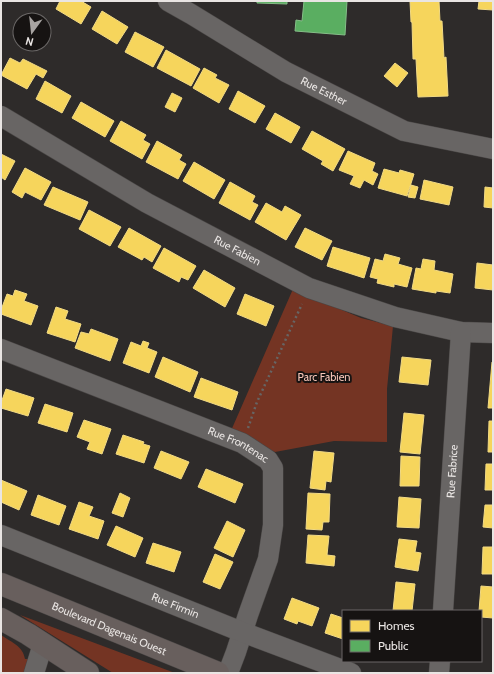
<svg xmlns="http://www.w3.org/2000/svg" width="494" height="674" viewBox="0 0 494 674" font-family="Cabin,sans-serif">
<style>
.green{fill:#743423}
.homes{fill:#f6d55c;stroke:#f2da84}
.public{fill:#5aae61;stroke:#85be88}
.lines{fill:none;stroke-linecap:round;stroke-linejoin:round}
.minor-casing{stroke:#494645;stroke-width:21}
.major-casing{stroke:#494645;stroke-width:23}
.path{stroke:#676564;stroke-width:2.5;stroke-dasharray:2 3;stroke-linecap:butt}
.minor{stroke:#686564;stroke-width:20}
.major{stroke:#685f5d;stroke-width:22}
.labels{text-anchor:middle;stroke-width:4;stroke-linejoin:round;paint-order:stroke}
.street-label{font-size:11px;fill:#e9e5e3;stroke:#161312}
.park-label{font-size:11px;fill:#f8c6b9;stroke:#161312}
</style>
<rect width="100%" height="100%" fill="#2e2b2a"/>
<path class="green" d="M 293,289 L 361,318 L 393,326 L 387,389 L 387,442 L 334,441 L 275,452 L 230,433 Z
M 20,615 L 175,673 L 113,673 Z
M 1,635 C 11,642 23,646 25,659 L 28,659 L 26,673 L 1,673 Z"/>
<path class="homes" d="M 60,1 L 81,1 L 91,7 L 81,24 L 56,9 Z
M 410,1 L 439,1 L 440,21 L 442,21 L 444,58 L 446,57 L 448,96 L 418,97 L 416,59 L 413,59 L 412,22 L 411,22 Z
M 479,1 L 493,1 L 493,10 L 478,9 Z
M 102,11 L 128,27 L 117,44 L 92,29 Z
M 135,32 L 164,47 L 153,67 L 125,52 Z
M 166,50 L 200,69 L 191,86 L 157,68 Z
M 10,58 L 20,63 L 23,59 L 47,71 L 43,78 L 36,74 L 27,89 L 1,75 Z
M 395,63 L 408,73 L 397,87 L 384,76 Z
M 204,68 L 217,75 L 215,78 L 229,85 L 219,103 L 193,88 Z
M 45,81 L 71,96 L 62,113 L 36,99 Z
M 238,91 L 265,106 L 255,123 L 229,109 Z
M 172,93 L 182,98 L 175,112 L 165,107 Z
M 81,102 L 114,121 L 105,137 L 72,118 Z
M 275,113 L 300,127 L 291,143 L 266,129 Z
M 121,121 L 146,135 L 143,140 L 150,144 L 142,159 L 110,141 Z
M 312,131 L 345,149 L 333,171 L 321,164 L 323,161 L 302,149 Z
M 157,141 L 182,155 L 179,160 L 186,164 L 178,179 L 146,162 Z
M 348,151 L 375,163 L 372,171 L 378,174 L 373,185 L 364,180 L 360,188 L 350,184 L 354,176 L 339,170 Z
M 1,154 L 15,161 L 5,180 L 1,177 Z
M 194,162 L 225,180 L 214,199 L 183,181 Z
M 25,168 L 51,182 L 41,200 L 25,192 L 22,198 L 12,192 Z
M 384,169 L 399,173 L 400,170 L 414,174 L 407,196 L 378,188 Z
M 424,180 L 453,187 L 449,205 L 420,199 Z
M 230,182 L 255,196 L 252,202 L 258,205 L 250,220 L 219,203 Z
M 411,185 L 418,187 L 415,198 L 408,197 Z
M 53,187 L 88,202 L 80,220 L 44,205 Z
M 485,187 L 493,188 L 493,208 L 484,207 Z
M 266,203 L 282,212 L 285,206 L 301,215 L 286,240 L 255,222 Z
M 89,210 L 121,227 L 110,246 L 79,229 Z
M 129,228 L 161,246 L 152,262 L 144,257 L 142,260 L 118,247 Z
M 305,228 L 332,241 L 322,260 L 295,247 Z
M 333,247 L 370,258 L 364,278 L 327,266 Z
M 164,248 L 196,266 L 188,280 L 181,277 L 179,282 L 153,268 Z
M 385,254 L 400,258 L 398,264 L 412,268 L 407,287 L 394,284 L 394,287 L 377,283 L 378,279 L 370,277 L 375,259 L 383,261 Z
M 423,259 L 435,261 L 434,270 L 453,274 L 450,293 L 436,291 L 436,293 L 412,289 L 416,268 L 421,269 Z
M 477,263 L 493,265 L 493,290 L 475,288 Z
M 204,270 L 235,288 L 225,307 L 193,288 Z
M 15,290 L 27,294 L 24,301 L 38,306 L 31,325 L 1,314 L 1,310 L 7,294 L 13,296 Z
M 245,294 L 274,306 L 266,326 L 237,314 Z
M 56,307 L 68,311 L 65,319 L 81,324 L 75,342 L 47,333 Z
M 91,329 L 118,339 L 110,361 L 75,348 L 81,332 L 89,334 Z
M 143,341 L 149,343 L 147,348 L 157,352 L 149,373 L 123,363 L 131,342 L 141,346 Z
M 163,357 L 198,372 L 190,392 L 155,377 Z
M 402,357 L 431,360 L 428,385 L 399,382 Z
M 492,362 L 493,362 L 493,408 L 488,408 Z
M 201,378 L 238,392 L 232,410 L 194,397 Z
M 6,389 L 34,398 L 28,416 L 1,408 L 1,403 Z
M 45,404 L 73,413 L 67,432 L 38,423 Z
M 404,413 L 424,415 L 420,454 L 400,452 Z
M 84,420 L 111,429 L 102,454 L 87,449 L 90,442 L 77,437 Z
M 489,421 L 493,421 L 493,452 L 488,452 Z
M 123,435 L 144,442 L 143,444 L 150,446 L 144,463 L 116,454 Z
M 161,451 L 189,462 L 181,479 L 154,468 Z
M 314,451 L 334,453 L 331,482 L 326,481 L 325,490 L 310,488 Z
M 401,456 L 420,457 L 419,486 L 400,486 Z
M 486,464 L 493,464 L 493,490 L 485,490 Z
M 206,469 L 243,484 L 235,503 L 198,487 Z
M 1,480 L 27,491 L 19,510 L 1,502 Z
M 120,493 L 130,498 L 123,517 L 112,513 Z
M 308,493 L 330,494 L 329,522 L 323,522 L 322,530 L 306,529 Z
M 38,495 L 66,506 L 59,525 L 31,515 Z
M 399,497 L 421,499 L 419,528 L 397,527 Z
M 79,502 L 93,507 L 89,516 L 104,521 L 98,539 L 69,529 Z
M 485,505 L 493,505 L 493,528 L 483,527 Z
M 227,521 L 245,530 L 233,557 L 214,548 Z
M 116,526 L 143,538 L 135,557 L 107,545 Z
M 308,535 L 329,536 L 327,555 L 335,556 L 334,566 L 306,563 Z
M 399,539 L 417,541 L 415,552 L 421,553 L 418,571 L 395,567 Z
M 153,543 L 181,552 L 174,572 L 146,563 Z
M 483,547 L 493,547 L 493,574 L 482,574 Z
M 215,554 L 233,562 L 220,589 L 203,582 Z
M 396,582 L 415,584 L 412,611 L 393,611 Z
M 481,586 L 493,587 L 493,618 L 481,617 L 481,611 L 479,611 Z
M 292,598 L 319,608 L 312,626 L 298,621 L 297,624 L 284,619 Z
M 331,614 L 343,618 L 343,639 L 325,633 Z"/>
<path class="public" d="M 257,1 L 287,1 L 287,4 L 257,3 Z
M 304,1 L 347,1 L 345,35 L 295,31 L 296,20 L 302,21 Z"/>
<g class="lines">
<defs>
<g id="minor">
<path id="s1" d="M 168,1 L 191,14 L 286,72 L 404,131 L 493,149"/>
<path id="s2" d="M 1,116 L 147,203 L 309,288 L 395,317 L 461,332 L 493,333"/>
<path id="s3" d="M 1,349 L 242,443 L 268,460 L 273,468 L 273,525 L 268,559 L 248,615 L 236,652 L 228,673"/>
<path id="s4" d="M 1,535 L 242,632 L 351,673"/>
<path id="s5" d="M 443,611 L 461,332"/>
<path d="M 34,673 L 43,644"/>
<path d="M 439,673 L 440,661"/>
</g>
<g id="major">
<path id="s6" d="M 1,584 L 218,673"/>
<path d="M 1,619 L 28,634 L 88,673"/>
</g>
</defs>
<use href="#minor" class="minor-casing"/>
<use href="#major" class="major-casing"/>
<path class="path" d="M 248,428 L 257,402 L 302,304"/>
<use href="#minor" class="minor"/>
<use href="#major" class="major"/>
</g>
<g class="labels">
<g class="street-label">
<text dy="4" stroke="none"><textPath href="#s1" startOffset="180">Rue Esther</textPath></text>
<text dy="4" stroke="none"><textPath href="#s2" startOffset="272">Rue Fabien</textPath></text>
<text dy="4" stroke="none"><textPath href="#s3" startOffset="256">Rue Frontenac</textPath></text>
<text dy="4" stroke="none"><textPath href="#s5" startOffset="140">Rue Fabrice</textPath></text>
<text dy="4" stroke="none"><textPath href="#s4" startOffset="188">Rue Firmin</textPath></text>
<text dy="4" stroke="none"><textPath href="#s6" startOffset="117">Boulevard Dagenais Ouest</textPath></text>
</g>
<g class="park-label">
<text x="324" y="381">Parc Fabien</text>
</g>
</g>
<rect width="494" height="674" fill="none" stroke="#e9e5e3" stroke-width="4"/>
<rect x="342" y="610" width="140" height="52" fill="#161312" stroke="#6a6766"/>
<rect x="350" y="620" width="20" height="12" fill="#f6d55c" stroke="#6a6766"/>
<text x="378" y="630" font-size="12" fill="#e9e5e3">Homes</text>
<rect x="350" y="640" width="20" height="12" fill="#5aae61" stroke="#6a6766"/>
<text x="378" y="650" font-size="12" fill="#e9e5e3">Public</text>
<g transform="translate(32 32) rotate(195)"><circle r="19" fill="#161312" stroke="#6a6766"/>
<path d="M0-3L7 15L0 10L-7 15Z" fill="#a8a4a2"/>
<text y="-6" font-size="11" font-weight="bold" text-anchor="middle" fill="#e9e5e3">N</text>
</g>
</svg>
